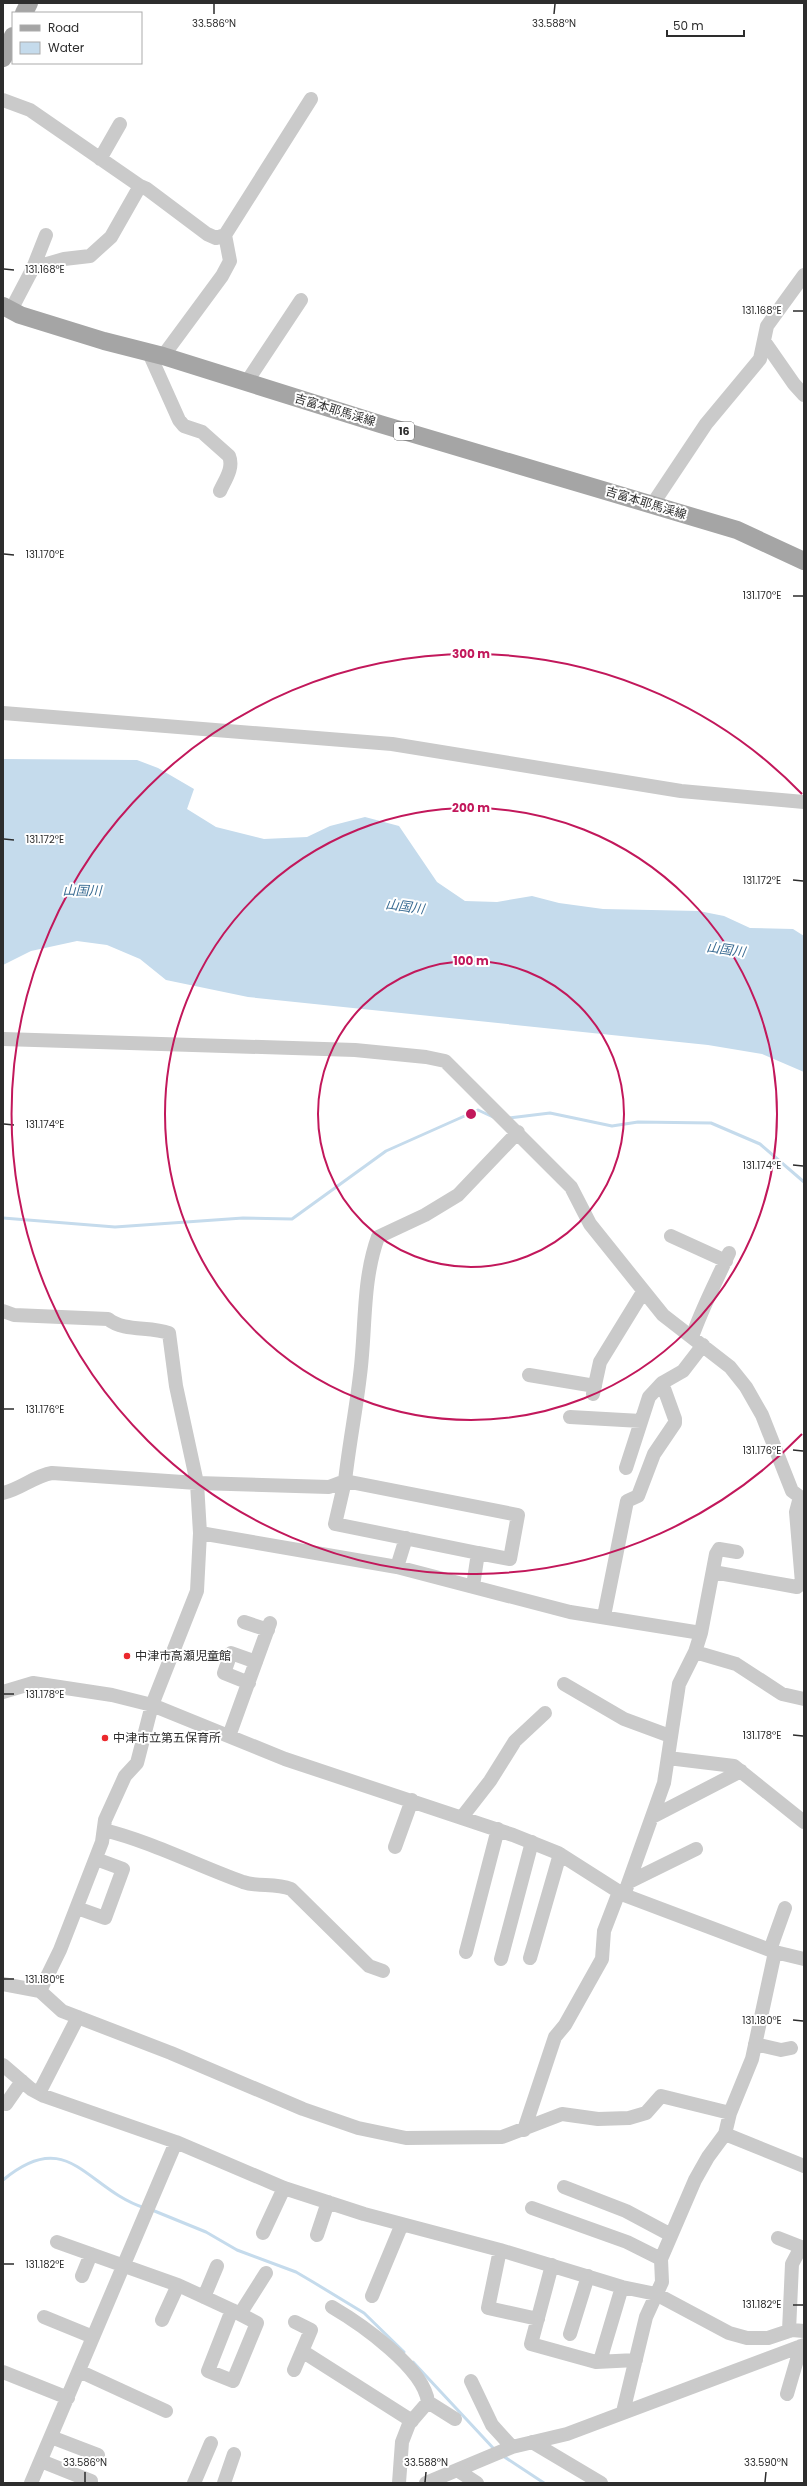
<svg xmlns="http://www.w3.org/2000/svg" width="807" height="2486" viewBox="0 0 807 2486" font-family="Poppins,'Noto Sans JP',sans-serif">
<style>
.water{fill:#c5dbec}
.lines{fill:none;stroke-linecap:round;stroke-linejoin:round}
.stream{stroke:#c5dbec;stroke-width:3}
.minor{stroke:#cacaca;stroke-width:14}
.major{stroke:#a5a5a5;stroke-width:18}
.ticks{fill:none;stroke:#2d2d2d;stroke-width:1.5}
.ring{fill:none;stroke:#c2185b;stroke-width:2}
.poi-dot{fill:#eb282d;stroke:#fff;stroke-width:1.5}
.labels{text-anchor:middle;stroke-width:4;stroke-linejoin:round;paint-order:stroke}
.shield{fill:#fff;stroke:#6c6c6c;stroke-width:1}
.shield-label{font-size:11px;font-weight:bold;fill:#2d2d2d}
.street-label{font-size:12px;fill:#2d2d2d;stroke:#fff}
.poi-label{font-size:12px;fill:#2d2d2d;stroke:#fff;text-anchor:start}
.water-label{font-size:13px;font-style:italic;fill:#396b92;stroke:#fff}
.ticks-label{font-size:10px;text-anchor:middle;fill:#2d2d2d;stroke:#fff;stroke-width:4;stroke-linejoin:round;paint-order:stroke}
.centre{fill:#c2185b;stroke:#fff;stroke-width:2}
.ring-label{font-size:12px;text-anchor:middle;font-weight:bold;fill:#c2185b;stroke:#fff;stroke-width:4;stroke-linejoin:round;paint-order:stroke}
</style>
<rect width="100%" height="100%" fill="#fff"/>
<path class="water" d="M 3,759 L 137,760 L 158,768 L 194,789 L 187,809 L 216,827 L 264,839 L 307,837 L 330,826 L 365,817 L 399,826 L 437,882 L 465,901 L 497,902 L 532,896 L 559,903 L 603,909 L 699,911 L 724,916 L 750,928 L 793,929 L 804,936 L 804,1072 L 762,1054 L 708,1045 L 248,997 L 166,980 L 140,959 L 107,945 L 77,941 L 31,951 L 3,965 Z"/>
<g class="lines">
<path class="stream" d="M 509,1118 L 550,1113 L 612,1126 L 638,1122 L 711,1123 L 760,1144 L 804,1182
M 3,1218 L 115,1227 L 243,1218 L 292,1219 L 386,1151 L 478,1110 L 493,1117
M 3,2180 C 69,2125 86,2189 145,2208
M 152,2210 L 206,2232 L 237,2250 L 296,2272 L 313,2282 L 364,2313 L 404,2352
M 413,2362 L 495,2450
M 503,2456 L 544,2483"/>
<path class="minor" d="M 3,100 L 30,110 L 140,186 L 111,237 L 90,256 L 64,259 L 33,268 L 11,310
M 100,159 L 120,124
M 140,186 L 147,189 L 207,234 L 216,238 L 225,235 L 311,99
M 33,268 L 46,235
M 764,341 L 794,384 L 804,395
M 149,353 L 179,420 L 184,426 L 202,432 L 229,456 C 234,468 225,480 220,491
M 163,356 L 222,276 L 230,261 L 225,235
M 246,383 L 301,300
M 652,505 L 706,424 L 760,359 L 767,326 L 804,275
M 3,713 L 392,744 L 681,791 L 804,802
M 3,1039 L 355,1050 L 426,1057 L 445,1061 L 571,1187 L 590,1224 L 663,1315 L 730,1367 L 746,1387 L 762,1415 L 792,1491 L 804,1500
M 671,1236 L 726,1261
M 3,1311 L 14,1315 L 108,1319 C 124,1332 149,1326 169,1333 L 176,1386 L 197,1483 L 200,1533 L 197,1591 L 152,1705 L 137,1763 L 125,1776 L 105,1820 L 102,1842 L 60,1950 L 40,1991
M 692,1337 C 702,1308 716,1282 729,1253
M 529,1375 L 595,1386
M 593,1394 L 600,1362 L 643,1292
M 570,1417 L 641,1421
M 626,1468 L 649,1397 L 662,1383
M 3,1493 C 21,1489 34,1476 52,1473 L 197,1483 L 329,1487 L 345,1481 C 349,1445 356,1410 360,1375 C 366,1329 362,1281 378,1237 L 425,1215 L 458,1195 L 518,1132
M 200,1533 L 397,1567 L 570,1612 L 701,1633 L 695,1652 L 679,1684 L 664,1783 L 624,1895
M 397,1567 L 406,1538
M 713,1572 L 797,1587 L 802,1583 L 796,1512 L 800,1497
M 473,1586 L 478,1553 L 510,1559 L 518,1515 L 345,1481 L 335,1524 L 478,1553
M 604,1616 L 627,1501 L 638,1496 L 654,1454 L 675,1423 L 675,1419 L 662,1383 L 683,1371 L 703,1345
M 244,1622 L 268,1630
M 701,1633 L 716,1554 L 719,1549 L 737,1552
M 695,1652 L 736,1664 L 782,1694 L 804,1699
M 249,1683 L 224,1673 L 231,1653 L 256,1662
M 564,1684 L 624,1719 L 670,1736
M 3,1692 L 33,1683 L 112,1695 L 152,1705 L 285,1759 L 513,1835 L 558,1853 L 624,1895 L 775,1952 L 804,1959
M 229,1736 L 270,1623
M 668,1758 L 734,1766 L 804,1822
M 462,1817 L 490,1781 L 515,1741 L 545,1713
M 652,1817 L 741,1771
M 104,1830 C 152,1842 196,1865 243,1882 C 258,1887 275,1883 291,1889 L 369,1966 L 383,1971
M 395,1847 L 412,1800
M 629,1882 L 696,1849
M 77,1908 L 105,1918 L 123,1869 L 96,1859
M 770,1950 L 785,1908
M 466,1952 L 498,1829
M 775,1952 L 752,2059 L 730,2113 L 725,2134 L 804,2166
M 530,1958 L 560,1854
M 501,1959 L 532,1842
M 3,1984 L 40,1991 L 62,2011 L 171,2053 L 303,2109 L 358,2128 L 406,2138 L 502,2137 L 562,2114 L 598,2119 L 629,2118 L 646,2113 L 661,2096 L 730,2113
M 755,2044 L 781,2050 L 791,2048
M 3,2065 L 31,2089 L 44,2096 L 176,2142 L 284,2188 L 364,2214 L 500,2250 L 622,2287 L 656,2294 L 729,2333 L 747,2338 L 768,2338 L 792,2330 L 804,2331
M 39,2093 L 78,2017
M 6,2104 L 22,2081
M 524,2130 L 555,2037 L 565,2025 L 602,1959 L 604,1931 L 619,1892
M 564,2187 L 626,2211 L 671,2235
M 532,2208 L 627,2242 L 661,2259
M 263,2233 L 284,2188
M 317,2235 L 328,2202
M 778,2238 L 801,2247 L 792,2264 L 789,2331
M 57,2242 L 178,2285 L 232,2310 L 257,2323 L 233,2381 L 208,2371 L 232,2310
M 500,2250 L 488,2308 L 538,2319
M 552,2265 L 531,2344 L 596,2362 L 636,2360
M 82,2276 L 91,2254
M 372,2296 L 402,2224
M 204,2297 L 217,2266
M 332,2307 C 361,2324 424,2368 428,2402
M 240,2314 L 266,2273
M 44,2317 L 93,2337
M 162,2320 L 178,2285
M 570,2334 L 588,2276
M 302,2351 L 412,2421
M 600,2361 L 622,2287
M 294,2370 L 311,2330 L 295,2322
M 79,2371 L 166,2411
M 3,2372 L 68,2398
M 471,2381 L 492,2425 L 512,2447
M 787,2394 L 801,2346
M 623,2412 L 646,2317 L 662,2282 L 661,2259 L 695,2180 L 708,2157 L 725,2134
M 51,2437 L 98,2455
M 532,2442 L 601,2483
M 41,2461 L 91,2481 L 91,2483
M 457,2470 L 477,2483
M 31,2483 L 176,2142
M 194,2483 L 211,2443
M 224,2483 L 234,2454
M 399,2483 L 402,2442 L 409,2424 L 428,2402 L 455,2419
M 426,2483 L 512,2447 L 567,2434 L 804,2345"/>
<path class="major" d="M 24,13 L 29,3
M 3,58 L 13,36
M 3,306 L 20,315 L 104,341 L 163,356 L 380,424 L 737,530 L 804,561"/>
</g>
<path class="ticks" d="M 214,14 L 214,4M 554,14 L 555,4M 4,269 L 14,270M 793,311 L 803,311M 4,554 L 14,555M 793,596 L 803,596M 4,839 L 14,840M 793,880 L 803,881M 4,1124 L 14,1125M 793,1165 L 803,1166M 4,1409 L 14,1409M 793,1450 L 803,1451M 4,1694 L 14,1694M 793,1735 L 803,1736M 4,1979 L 14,1979M 793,2020 L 803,2021M 4,2264 L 14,2264M 793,2305 L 803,2305M 85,2482 L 85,2472M 425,2482 L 426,2472M 765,2482 L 766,2472"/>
<g class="ring">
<circle cx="471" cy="1114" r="153"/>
<circle cx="471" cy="1114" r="306"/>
<path d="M802 1434A460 460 0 1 1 802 794"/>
</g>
<g class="poi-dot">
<circle cx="127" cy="1656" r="4"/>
<circle cx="105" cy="1738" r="4"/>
</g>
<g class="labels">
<rect class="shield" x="394" y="422" width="20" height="18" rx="3"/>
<g class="shield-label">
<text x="404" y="435">16</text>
</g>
<g class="street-label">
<text transform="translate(335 410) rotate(17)" y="4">吉富本耶馬渓線</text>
<text transform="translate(646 503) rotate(17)" y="4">吉富本耶馬渓線</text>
</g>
<g class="poi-label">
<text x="135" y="1660">中津市高瀬児童館</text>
<text x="113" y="1742">中津市立第五保育所</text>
</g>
<g class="water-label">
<text transform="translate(82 890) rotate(1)" y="5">山国川</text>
<text transform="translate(405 906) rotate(8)" y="5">山国川</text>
<text transform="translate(726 949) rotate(8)" y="5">山国川</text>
</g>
</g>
<g class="ticks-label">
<text x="214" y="27">33.586°N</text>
<text x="554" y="27">33.588°N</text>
<text x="45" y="273">131.168°E</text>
<text x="762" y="314">131.168°E</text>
<text x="45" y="558">131.170°E</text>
<text x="762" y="599">131.170°E</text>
<text x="45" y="843">131.172°E</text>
<text x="762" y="884">131.172°E</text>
<text x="45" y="1128">131.174°E</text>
<text x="762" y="1169">131.174°E</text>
<text x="45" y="1413">131.176°E</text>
<text x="762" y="1454">131.176°E</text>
<text x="45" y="1698">131.178°E</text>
<text x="762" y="1739">131.178°E</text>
<text x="45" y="1983">131.180°E</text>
<text x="762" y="2024">131.180°E</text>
<text x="45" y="2268">131.182°E</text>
<text x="762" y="2308">131.182°E</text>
<text x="85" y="2466">33.586°N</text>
<text x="426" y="2466">33.588°N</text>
<text x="766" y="2466">33.590°N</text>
</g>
<circle cx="471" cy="1114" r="6" class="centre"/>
<g class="ring-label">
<text x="471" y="658">300 m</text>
<text x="471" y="812">200 m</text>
<text x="471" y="965">100 m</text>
</g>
<rect width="807" height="2486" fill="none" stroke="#2d2d2d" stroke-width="8"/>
<rect x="12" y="12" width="130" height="52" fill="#ffffff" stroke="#ababab"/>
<rect x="20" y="25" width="20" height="6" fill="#a5a5a5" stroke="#ababab"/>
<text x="48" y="32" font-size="12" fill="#2d2d2d">Road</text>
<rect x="20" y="42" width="20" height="12" fill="#c5dbec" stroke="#ababab"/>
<text x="48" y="52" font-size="12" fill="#2d2d2d">Water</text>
<path d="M667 30v6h77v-6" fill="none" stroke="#2d2d2d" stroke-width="2"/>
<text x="673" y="30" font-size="12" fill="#2d2d2d" stroke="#ffffff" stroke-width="3" paint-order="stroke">50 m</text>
</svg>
